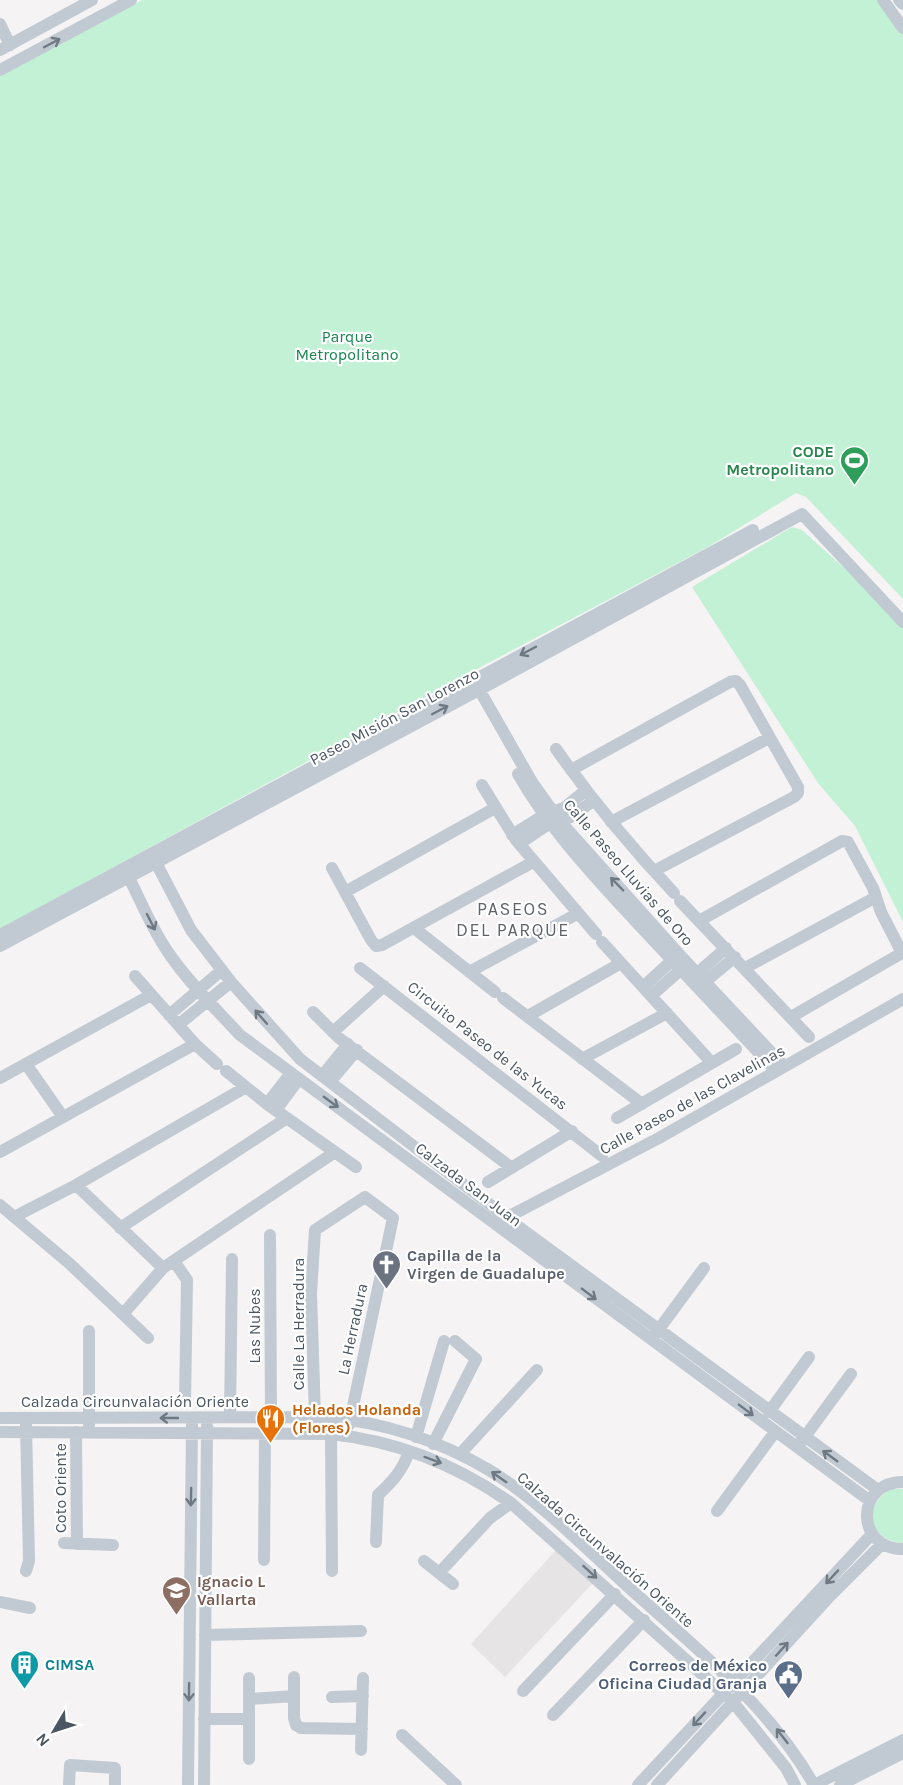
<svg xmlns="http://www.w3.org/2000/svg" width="903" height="1785" viewBox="0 0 903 1785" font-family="Karla,sans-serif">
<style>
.education{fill:#e6e4e5}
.green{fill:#c3f1d5}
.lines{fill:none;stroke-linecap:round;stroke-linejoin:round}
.minor{stroke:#c1cad2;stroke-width:12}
.oneway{stroke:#6e7983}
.labels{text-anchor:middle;stroke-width:4.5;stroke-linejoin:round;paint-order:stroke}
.park-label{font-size:16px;fill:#17864f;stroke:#fff}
.leisure-label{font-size:16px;font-weight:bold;fill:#27864d;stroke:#fff;text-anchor:end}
.street-label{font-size:16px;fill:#4a5661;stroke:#fff}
.worship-label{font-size:16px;font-weight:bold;fill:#5b616d;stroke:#fff;text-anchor:start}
.food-label{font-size:16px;font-weight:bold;fill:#c56008;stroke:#fff;text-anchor:start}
.education-label{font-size:16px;font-weight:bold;fill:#785e54;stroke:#fff;text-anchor:start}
.culture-label{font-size:16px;font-weight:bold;fill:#0d838f;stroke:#fff;text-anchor:start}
.service-label{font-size:16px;font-weight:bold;fill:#4e5e75;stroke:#fff;text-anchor:end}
.neighbourhood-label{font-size:18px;letter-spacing:1.5px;fill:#5f6368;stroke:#fff}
</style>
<rect width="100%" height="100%" fill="#f5f3f3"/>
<path class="education" d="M 556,1550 L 593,1583 L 505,1677 L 471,1644 Z"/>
<path class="green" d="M 142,0 L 877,0 L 903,33 L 903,599 L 806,497 L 796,493 L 708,547 L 488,663 L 0,929 L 0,76 Z
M 792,527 L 802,530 L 863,585 L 903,627 L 903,922 L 855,826 L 818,783 L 692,587 Z
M 892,1489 L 903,1489 L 903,1543 C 868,1541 861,1504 892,1489 Z"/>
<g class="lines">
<path class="minor" d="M 883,0 L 903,28
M 899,0 L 903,4
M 0,24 L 10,45
M 0,50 L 92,0
M 0,70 L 131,0
M 802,514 L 903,622
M 476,684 L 532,782 L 559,820 L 679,954 L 784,1066
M 556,749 C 592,800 631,847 674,893
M 571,770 L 730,682 L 736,681 L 740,685 L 798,787 L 798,793 L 794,797 L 654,871
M 518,774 C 550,830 594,876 638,924 C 684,973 730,1022 776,1071
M 482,785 L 516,840 L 596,934
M 611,822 L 769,738
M 512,835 L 544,815 L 564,808 L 585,791
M 519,844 L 550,823 L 571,817 L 593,801
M 152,855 L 191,930 L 231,982 L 300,1059 L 523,1230 L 878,1490
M 332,868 L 371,940 L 376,946 L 382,945 L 533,862
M 125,870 C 140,898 151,929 170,955 C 190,984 216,1009 240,1035 L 870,1501
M 345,892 L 495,808
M 680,901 L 809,1037
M 699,921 L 842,841 L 848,842 L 873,888 L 881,912 L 902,953 L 791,1017
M 414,928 L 495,992
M 0,935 L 753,530
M 602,942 L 712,1063
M 0,946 L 479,690 L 802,514
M 360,968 L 602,1156
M 745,968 L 876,897
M 469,972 L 577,914
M 135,976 L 195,1044 L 217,1064
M 693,977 L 726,948
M 643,987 L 678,955
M 699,987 L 735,957
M 651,996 L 686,965
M 503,998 L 642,1104
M 313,1012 L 339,1038 L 512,1168
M 169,1015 L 222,970
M 528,1016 L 621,963
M 178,1025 L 231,982
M 333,1032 L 384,986
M 582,1059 L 667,1013
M 26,1064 L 63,1117
M 226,1071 L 267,1104 L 356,1167
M 322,1076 L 348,1044
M 0,1078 L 151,995
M 330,1082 L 357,1050
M 267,1104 L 291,1073
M 276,1110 L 299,1079
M 617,1118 L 736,1049
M 0,1152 L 195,1044
M 488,1182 L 572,1131
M 76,1185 L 163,1268
M 0,1205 L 70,1264 L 148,1338
M 14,1217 L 76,1185 L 246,1087
M 502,1220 L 659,1138 L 903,999
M 120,1228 L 287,1118
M 270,1235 L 271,1418
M 174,1261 L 187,1280 L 185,1403
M 123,1314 L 163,1268 L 335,1152
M 654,1336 L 704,1268
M 769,1412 L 809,1357
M 230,1417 L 232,1259
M 315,1417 L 311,1293 L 315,1230 L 365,1197 L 393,1218 L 349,1425
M 0,1418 L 326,1417 C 383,1422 440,1441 489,1470 C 539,1500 582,1545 625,1584 C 693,1646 768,1704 814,1785
M 26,1425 L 29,1561 L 26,1571
M 89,1425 L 89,1331
M 0,1432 L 331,1434 C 397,1441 457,1465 511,1503 L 733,1702 L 786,1768 L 795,1785
M 76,1432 L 77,1544
M 331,1434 L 332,1571
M 416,1437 L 444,1341
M 801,1442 L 851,1374
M 433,1444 L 476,1359 L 455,1341
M 460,1454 L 537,1370
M 903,1482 C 855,1482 855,1549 903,1549
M 717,1511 L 775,1432
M 376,1542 L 378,1495 C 393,1481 403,1470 409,1451
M 64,1543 L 113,1545
M 264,1560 L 265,1433
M 424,1561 L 453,1584
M 439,1573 L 490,1518 L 511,1503
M 0,1602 L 30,1608
M 205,1635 L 361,1631
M 294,1677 L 294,1718 L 296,1725 L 301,1728 L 362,1729
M 523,1691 L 615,1594
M 332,1697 L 363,1696
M 249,1699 L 294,1696
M 553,1715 L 644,1620
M 204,1719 L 249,1719
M 402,1735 L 456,1785
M 361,1750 L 363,1678
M 249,1759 L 249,1678
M 69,1785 L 70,1765 L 115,1768 L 115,1785
M 188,1785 L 192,1425
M 204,1785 L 207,1426
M 638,1785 L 872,1534
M 657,1785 L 830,1596 L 882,1544
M 814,1785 L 903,1740
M 840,1785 L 903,1753"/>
</g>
<defs><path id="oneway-shaft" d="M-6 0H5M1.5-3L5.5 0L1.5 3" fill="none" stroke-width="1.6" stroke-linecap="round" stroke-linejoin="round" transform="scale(1.5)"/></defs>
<g class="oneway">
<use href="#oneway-shaft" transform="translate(52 43) rotate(-28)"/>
<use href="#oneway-shaft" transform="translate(528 651) rotate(152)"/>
<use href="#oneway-shaft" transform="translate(440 710) rotate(-28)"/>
<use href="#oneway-shaft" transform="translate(617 884) rotate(-134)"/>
<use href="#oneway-shaft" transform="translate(151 922) rotate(63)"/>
<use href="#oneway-shaft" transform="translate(261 1017) rotate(-131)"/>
<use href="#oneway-shaft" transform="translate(331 1102) rotate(36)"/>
<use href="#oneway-shaft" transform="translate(589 1294) rotate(37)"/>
<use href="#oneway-shaft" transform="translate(746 1410) rotate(37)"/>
<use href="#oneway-shaft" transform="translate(169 1418) rotate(-180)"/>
<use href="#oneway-shaft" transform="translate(830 1456) rotate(-144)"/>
<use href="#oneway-shaft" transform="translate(433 1460) rotate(20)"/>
<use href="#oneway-shaft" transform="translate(499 1477) rotate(-145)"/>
<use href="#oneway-shaft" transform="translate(191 1497) rotate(91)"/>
<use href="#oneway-shaft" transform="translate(590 1572) rotate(42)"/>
<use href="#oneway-shaft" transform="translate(832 1577) rotate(133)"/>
<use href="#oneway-shaft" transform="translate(782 1649) rotate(-48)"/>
<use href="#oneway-shaft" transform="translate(189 1692) rotate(91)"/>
<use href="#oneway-shaft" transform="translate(699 1719) rotate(133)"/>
<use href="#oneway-shaft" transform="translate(782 1736) rotate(-128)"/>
</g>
<defs>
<symbol id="stadium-pin" viewBox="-11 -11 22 30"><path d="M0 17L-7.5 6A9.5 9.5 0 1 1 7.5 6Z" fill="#2e9e5b" stroke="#fff"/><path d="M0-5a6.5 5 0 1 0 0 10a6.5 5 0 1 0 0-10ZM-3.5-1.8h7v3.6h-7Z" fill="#fff"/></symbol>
<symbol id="church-pin" viewBox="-11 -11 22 30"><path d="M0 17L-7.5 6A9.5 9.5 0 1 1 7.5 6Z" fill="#6b7280" stroke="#fff"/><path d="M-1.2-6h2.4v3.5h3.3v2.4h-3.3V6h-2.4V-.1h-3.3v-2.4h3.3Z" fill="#fff"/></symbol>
<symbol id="restaurant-pin" viewBox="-11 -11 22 30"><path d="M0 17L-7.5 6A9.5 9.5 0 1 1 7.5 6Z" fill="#e8710a" stroke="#fff"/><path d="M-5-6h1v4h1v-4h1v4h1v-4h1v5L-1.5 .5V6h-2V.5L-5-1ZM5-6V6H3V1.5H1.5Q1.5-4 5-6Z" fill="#fff"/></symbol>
<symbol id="school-pin" viewBox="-11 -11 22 30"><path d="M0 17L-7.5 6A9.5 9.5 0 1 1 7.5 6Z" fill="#8d6e63" stroke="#fff"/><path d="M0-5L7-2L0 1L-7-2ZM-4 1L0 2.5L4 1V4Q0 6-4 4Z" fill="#fff"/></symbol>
<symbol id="building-pin" viewBox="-11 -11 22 30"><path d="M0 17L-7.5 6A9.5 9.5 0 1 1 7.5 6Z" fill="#0f9aa8" stroke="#fff"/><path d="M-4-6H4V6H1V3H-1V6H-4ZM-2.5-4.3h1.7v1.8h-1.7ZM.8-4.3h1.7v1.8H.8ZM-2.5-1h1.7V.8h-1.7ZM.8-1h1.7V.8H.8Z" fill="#fff"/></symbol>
<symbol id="civic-pin" viewBox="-11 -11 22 30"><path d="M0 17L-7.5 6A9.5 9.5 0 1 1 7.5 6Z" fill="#5c6f8a" stroke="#fff"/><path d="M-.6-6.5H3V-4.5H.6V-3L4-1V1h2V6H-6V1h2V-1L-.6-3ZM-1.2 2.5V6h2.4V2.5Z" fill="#fff"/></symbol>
</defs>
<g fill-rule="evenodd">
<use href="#stadium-pin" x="838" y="444" width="33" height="45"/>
<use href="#church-pin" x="370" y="1248" width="33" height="45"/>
<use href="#restaurant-pin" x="254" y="1402" width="33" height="45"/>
<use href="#school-pin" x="160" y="1574" width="33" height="45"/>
<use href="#building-pin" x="8" y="1648" width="33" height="45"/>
<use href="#civic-pin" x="772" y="1658" width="33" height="45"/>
</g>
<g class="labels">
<g class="park-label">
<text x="347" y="342">Parque<tspan x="347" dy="18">Metropolitano</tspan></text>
</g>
<g class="leisure-label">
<text x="834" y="457">CODE<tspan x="834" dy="18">Metropolitano</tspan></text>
</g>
<g class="street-label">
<text transform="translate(394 716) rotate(-28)" y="6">Paseo Misión San Lorenzo</text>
<text transform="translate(629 872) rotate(49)" y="6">Calle Paseo Lluvias de Oro</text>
<text transform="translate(488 1045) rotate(38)" y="6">Circuito Paseo de las Yucas</text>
<text transform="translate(692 1099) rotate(-29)" y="6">Calle Paseo de las Clavelinas</text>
<text transform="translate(469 1184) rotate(37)" y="6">Calzada San Juan</text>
<text transform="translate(298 1324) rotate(-90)" y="6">Calle La Herradura</text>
<text transform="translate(254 1326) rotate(-90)" y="6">Las Nubes</text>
<text transform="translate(352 1329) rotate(-78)" y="6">La Herradura</text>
<text x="135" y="1407">Calzada Circunvalación Oriente</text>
<text transform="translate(60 1488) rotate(-90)" y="6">Coto Oriente</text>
<text transform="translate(606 1549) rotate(41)" y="6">Calzada Circunvalación Oriente</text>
</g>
<g class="worship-label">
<text x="407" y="1261">Capilla de la<tspan x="407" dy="18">Virgen de Guadalupe</tspan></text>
</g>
<g class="food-label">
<text x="292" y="1415">Helados Holanda<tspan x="292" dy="18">(Flores)</tspan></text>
</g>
<g class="education-label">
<text x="197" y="1587">Ignacio L<tspan x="197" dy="18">Vallarta</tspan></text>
</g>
<g class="culture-label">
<text x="45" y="1670">CIMSA</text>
</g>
<g class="service-label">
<text x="767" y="1671">Correos de México<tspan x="767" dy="18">Oficina Ciudad Granja</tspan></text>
</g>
<g class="neighbourhood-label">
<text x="513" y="915">PASEOS<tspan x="513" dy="21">DEL PARQUE</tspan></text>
</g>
</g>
<g transform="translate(54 1731) rotate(231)" stroke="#ffffff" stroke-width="4.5" paint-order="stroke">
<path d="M0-4.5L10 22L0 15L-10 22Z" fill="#4a5661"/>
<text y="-9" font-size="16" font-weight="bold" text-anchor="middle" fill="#4a5661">N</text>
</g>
</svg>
